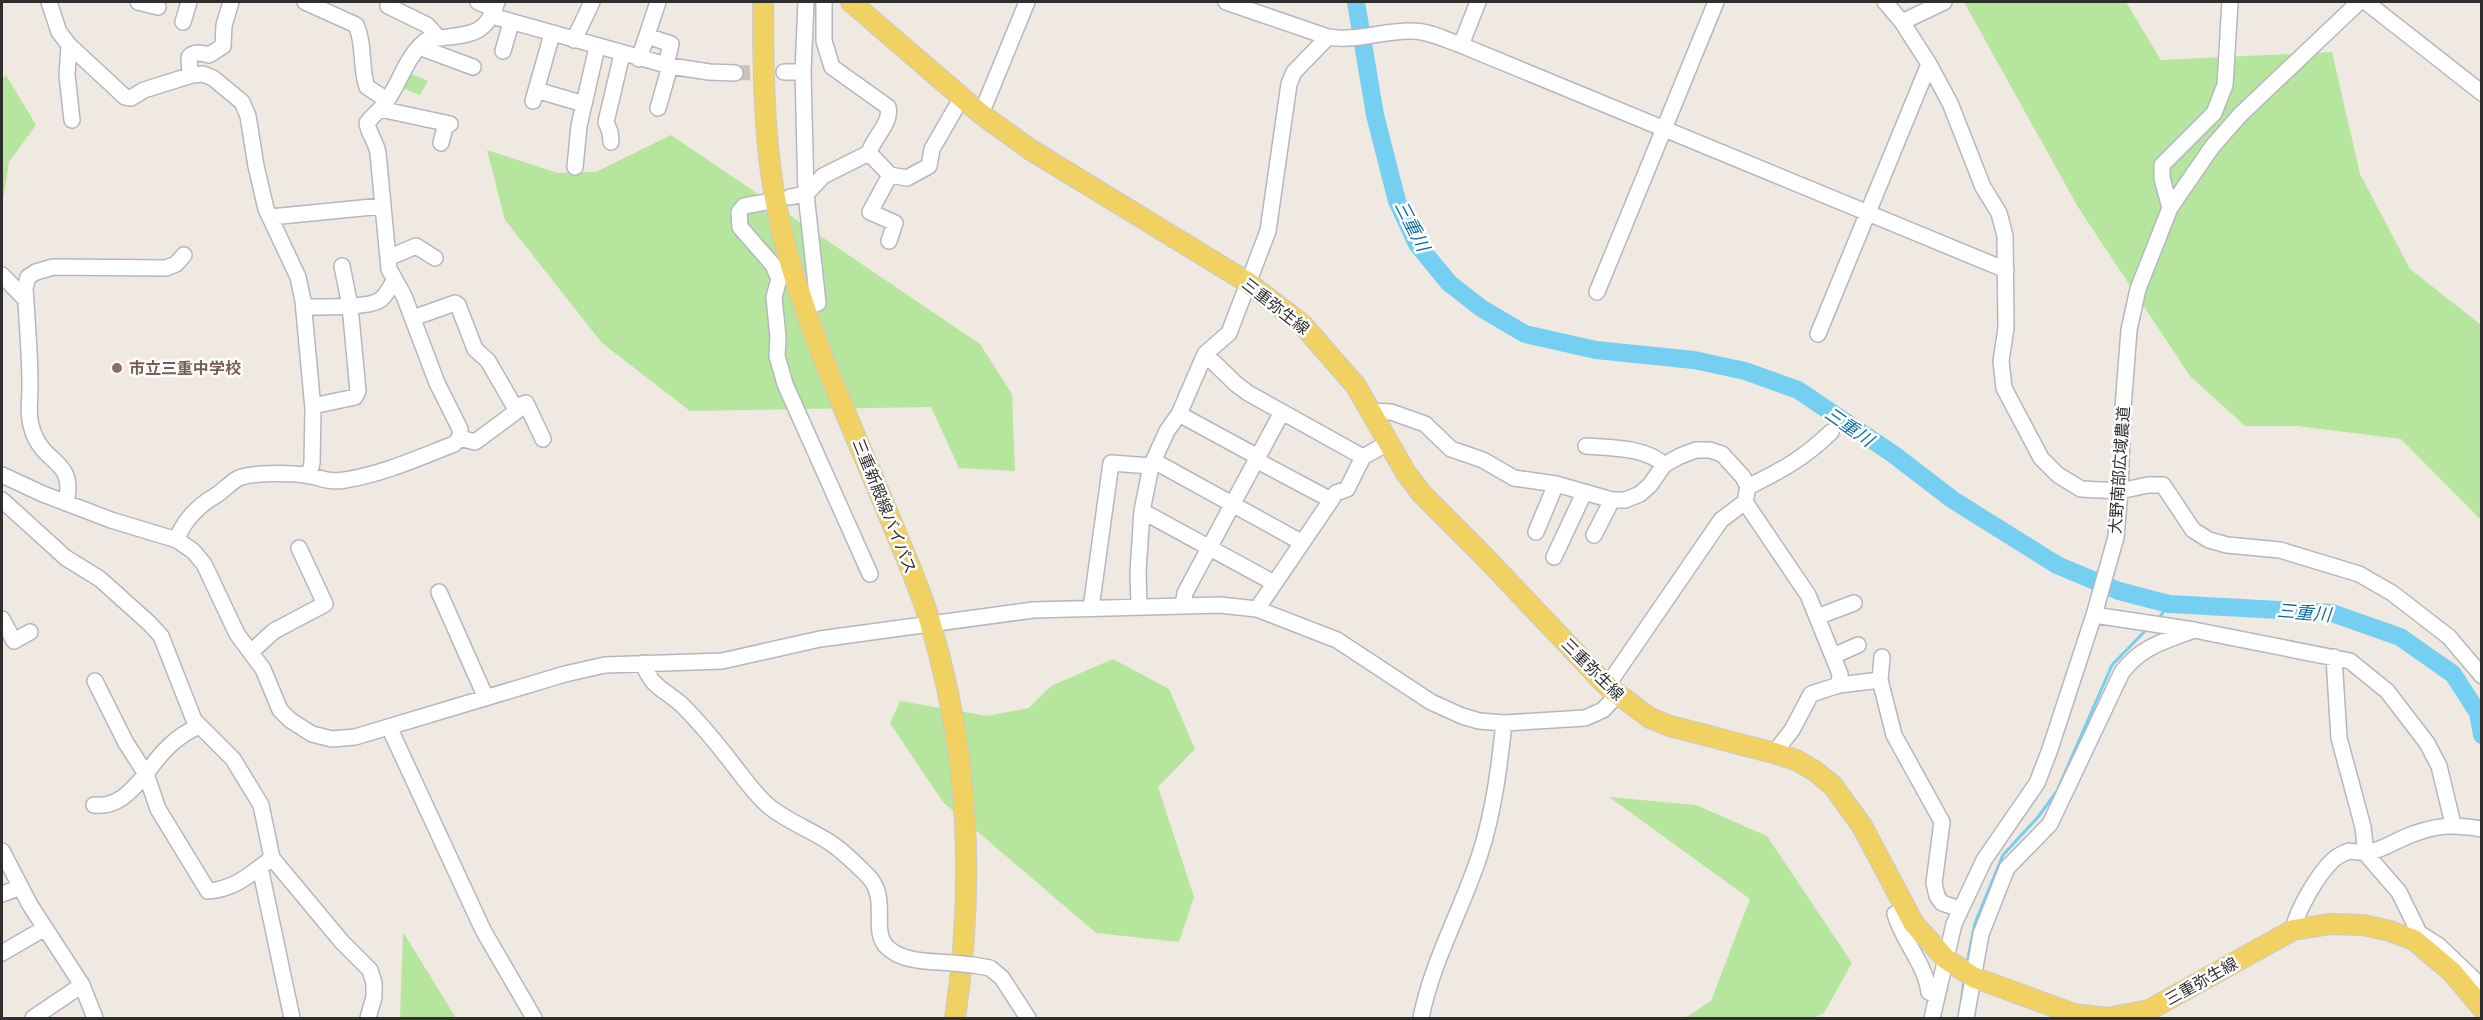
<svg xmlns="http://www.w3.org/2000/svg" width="2483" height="1020" viewBox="0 0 2483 1020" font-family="Lato,'Noto Sans JP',sans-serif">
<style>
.green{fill:#b6e59e}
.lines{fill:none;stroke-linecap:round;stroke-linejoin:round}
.stream{stroke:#75cff0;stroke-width:3}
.river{stroke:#75cff0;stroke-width:18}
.minor-tunnel{stroke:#c8c4bd;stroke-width:15;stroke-dasharray:15 8;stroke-linecap:butt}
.minor-casing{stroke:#b4b7c1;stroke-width:18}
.major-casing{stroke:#c9c9c9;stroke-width:22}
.minor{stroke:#fff;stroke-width:15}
.major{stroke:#f2d163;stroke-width:20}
.minor-bridge-casing{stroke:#b4b7c1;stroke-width:18;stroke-linecap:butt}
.minor-bridge{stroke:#fff;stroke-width:15}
.education-dot{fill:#8d6e63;stroke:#fff;stroke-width:2}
.labels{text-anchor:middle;stroke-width:5;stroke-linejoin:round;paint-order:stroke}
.street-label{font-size:16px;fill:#2e2e2e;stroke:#fff}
.education-label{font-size:16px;font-weight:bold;fill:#785e54;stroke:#fff;text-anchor:start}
.water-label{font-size:18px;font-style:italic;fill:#0d6fa3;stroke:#fff}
</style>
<rect width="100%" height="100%" fill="#efe9e1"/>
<path class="green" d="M 1964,2 L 2126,2 L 2161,60 L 2332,52 L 2360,174 L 2410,269 L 2481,325 L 2481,520 L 2401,439 L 2297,426 L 2245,426 L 2190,376 L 2078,207 Z
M 409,73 L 428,81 L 420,95 L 400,87 Z
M 6,75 L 36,125 L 9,162 L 3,200 L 2,291 L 2,79 Z
M 671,135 L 980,344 L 1012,394 L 1015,471 L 959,468 L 931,407 L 690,411 L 602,343 L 505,220 L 487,150 L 558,173 L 596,172 Z
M 1113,659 L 1169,689 L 1195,749 L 1158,787 L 1194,897 L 1179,942 L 1096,933 L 943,802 L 890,723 L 900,701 L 987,716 L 1029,708 L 1051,686 Z
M 1609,797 L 1696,805 L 1767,836 L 1852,963 L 1824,1013 L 1814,1018 L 1685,1018 L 1711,1001 L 1750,899 Z
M 403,932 L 456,1018 L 400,1018 Z"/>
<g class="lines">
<path class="stream" d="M 2159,618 L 2169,604
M 1967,963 L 1975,923 L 2003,855 L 2038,817 L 2057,791 L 2112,665 L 2147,629
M 1961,1005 L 1964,979"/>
<path class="river" d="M 1356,2 L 1375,115 L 1397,201 L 1417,244 L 1449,283 L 1481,308 L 1525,334 L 1596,350 L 1694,360 L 1745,371 L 1798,390 L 1893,454 L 1953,500 L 2057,565 L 2119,591 L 2169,604 L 2332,613 L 2400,637 L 2453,674 L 2478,713 L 2482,735"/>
<path class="minor-tunnel" d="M 735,73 L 784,72"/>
<defs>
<path id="minor" d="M 49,2 L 59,32 L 69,45 L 67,75 L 72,120
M 138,2 L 158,7
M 305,2 L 356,25 C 365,44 360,67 367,87 L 387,100
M 478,2 L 495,9
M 824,2 L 824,41 L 832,67 L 888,107 C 892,123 873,138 869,153 L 890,175
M 1226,2 L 1328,37 C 1356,42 1384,30 1412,31 C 1429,31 1446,40 1461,45 L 2006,270
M 1885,2 L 1902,22 L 1929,64 L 1950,103 L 1983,187 L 1999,213 L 2005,236 L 2006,328 L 2001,361 L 2004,388 L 2041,458 L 2058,475 L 2081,489 L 2120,491 L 2148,485 L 2163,485 L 2193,530 L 2209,540 L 2227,545 L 2280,550 L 2359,574 L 2392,593 L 2449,637 L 2482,676
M 2366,2 L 2482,93
M 388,6 L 427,25 L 439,38
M 492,16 L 670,66 L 658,108
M 183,22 L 189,2
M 1902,22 L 1944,2
M 647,36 L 671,44 L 666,65
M 574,40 L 592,2
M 69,45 L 125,97 L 131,98 L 144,90 L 192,75 L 203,74 L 213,78 L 242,102 L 248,116 L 256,166 L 266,209 L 298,277 L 303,301 L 313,409 L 312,463 L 309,476
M 1461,45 L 1478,2
M 419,47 L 473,67
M 503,51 L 511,23
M 639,59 L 658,2
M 670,66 L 709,72 L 735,73
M 784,72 L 803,72 L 806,2
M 803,72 L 806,194 L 818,303 L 805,308
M 190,75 L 189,57 C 195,51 201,53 209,55 L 223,46 L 224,25 L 231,2
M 536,90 L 584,104
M 533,101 L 552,34
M 380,109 L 450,124
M 981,114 L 1027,2
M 611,142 L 610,132 L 606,122 L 622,54
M 441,143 L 446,123
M 575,167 L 579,126 L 597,47
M 790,197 L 806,194 L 823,176 L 869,153
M 766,202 L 744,206 L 739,212 L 740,227 L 773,265 L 779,279 L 774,297 L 778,337 L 777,356 L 785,384 L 870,574
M 2170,208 L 2162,178 L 2162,165 L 2214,113 L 2225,85 L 2230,2
M 271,217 L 382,206
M 889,241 L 895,223 L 870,212 L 890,175 L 907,178 L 929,166 L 932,149 L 962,97
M 388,258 L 416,246 L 435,258
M 2,275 L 26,300
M 1597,292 L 1716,2
M 304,307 C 319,307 369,308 380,300 C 386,296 390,287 394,281
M 413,318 L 455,303 L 458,305 L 475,349 L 488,361 L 517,411 L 475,442 L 460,438
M 1818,334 L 1929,64
M 1205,354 L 1236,384 L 1248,393 L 1363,457
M 313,406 L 355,397 L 358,391 L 350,306 L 342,266
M 515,407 L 526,403 L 543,439
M 1371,411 L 1391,412 L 1425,424 L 1451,449 L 1483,460 L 1514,478 L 1556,484 L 1612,500 L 1625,500 L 1640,494 L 1650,485 L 1664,465 L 1680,456 L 1696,450 L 1710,450 L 1722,454 L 1743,477 L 1748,487 L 1745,502 L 1721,520 L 1607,686
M 1179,414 L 1258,457
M 1586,446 C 1610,448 1646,447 1664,465
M 1256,460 L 1331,500
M 1154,461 L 1301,542
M 2,475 L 43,494 L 111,520 L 177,540 L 193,551 L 204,564 L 237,634 L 263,669 L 280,710 L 290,720 L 312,734 L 332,739 L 355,737 L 565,674 L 605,665 L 722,661 L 820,639 L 1033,610 L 1220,605 L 1257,609 L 1337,640 L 1431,702 L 1462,716 L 1479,721 L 1504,723 L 1585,718 L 1603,710 L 1617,695
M 1748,487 C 1782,470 1803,459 1831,432
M 2,500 L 66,558 L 100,579 L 149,623 L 161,636 L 194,720 L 233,759 L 261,805 L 272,858 L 342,942 L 370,970 L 374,983 L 374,997 L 368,1018
M 1745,502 L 1808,595 L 1840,674 L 1839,685 L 1811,694 L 1792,730 L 1774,753
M 66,503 C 76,459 45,466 33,432 C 27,416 30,403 30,386 C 30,353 27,321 25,288 L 28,277 L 36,272 L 53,267 L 166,268 L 176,264 L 184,255
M 1142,511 L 1274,583
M 1536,532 L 1556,484
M 1594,535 L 1612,500
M 177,540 C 182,522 199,505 215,496 C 223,491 229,484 237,479 C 248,472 291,473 305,475 C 322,477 326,483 345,480 C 383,474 418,458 454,444 L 460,438 L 460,429 L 437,383 L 404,296 L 389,269 L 378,153 C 376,141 369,135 367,123 C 372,116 378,112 383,106 C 399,87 404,60 423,43 C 428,38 434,38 440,38 C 472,34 486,35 497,2
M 1554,557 L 1584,493
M 439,592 L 486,698
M 1139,606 L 1138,572 L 1142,511 L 1151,466 L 1167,431 L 1179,414 L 1205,354 L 1229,333 L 1268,231 L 1289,84 L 1294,72 L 1328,37
M 1183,606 L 1185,593 L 1282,412
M 1091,608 L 1111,463 L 1151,466
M 1257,609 L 1336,493 L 1347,489 L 1363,457 L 1388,443
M 2094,615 L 2194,630 L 2350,661 L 2387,691 L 2427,743 L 2439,766 L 2453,824
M 1817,617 L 1854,603
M 2,619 L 14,641 L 30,632
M 251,652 L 274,631 L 325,604 L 299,548
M 1833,656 L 1858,645
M 2334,657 L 2339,738 L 2363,827 L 2366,854 L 2399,892 L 2419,933 L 2414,940
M 643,663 C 651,687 664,689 682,705 C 701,724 719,746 735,767 C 746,781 757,797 771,808 C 788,821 808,829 826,840 C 841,849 855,863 868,876 C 890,899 870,930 887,947 C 903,963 932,961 952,963
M 1880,680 L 1894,735 L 1942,822 L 1934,883 L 1937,896 L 1942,903 L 1960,909
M 1839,685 L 1880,680 L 1882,657
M 200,726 C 176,735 160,754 146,774 L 158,809 L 208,891 C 235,889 251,874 272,858
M 389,727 L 483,930 L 534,1018
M 94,805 C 118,808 132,790 146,774 L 126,743 L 95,681
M 2,851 L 30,905 L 82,985 L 95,1018
M 260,867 L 292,1018
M 2,894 L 21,887
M 1905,908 L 1895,914 C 1903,942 1925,963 1929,992 L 1937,996
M 2293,930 C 2297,910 2318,874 2333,860 C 2337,856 2344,853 2349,851 C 2379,857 2390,841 2416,833 C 2442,824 2456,825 2482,829
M 2419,933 L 2438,945 L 2482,987
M 2,953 L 45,928
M 973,965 L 990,968 L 1002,978 L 1028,1018
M 33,1018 L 82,985
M 1421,1018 C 1432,961 1462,910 1480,854 C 1494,811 1499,768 1504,723
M 1932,1018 L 1954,924 L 1984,860 L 2037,783 L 2049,752 L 2094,615 L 2116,537 L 2120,491 L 2123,408 L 2129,330 L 2138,289 L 2170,208 L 2212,147 L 2240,115 L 2359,2
M 1966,1018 L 1981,934 L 2007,868 L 2050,824 L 2122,672 C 2142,646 2165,641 2194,630"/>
<path id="major" d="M 763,2 C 763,85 764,167 786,248 C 813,346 858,439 896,533 C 908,562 921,591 930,622 C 969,751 975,885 955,1018
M 851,2 L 981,114 L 1031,150 L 1247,282 L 1302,324 L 1356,386 L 1406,473 L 1422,494 L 1482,554 L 1607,686 L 1650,718 L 1670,726 L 1774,753 L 1796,760 L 1815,771 L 1833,786 L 1862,826 L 1914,924 L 1946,959 L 1973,977 L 2074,1014 L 2107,1018 L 2149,1010 L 2293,930 L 2330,924 L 2363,925 L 2390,931 L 2414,940 L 2452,972 L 2482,1008"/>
</defs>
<use href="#minor" class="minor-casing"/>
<use href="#major" class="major-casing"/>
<use href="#minor" class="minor"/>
<use href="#major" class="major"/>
<defs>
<path id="minor-bridge" d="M 952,963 L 973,965"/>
</defs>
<use href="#minor-bridge" class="minor-bridge-casing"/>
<use href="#minor-bridge" class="minor-bridge"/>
</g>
<circle class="education-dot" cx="117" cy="368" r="6"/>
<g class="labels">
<g class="street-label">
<text transform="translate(1276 306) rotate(38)" y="6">三重弥生線</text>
<text transform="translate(2119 470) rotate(-86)" y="6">大野南部広域農道</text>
<text transform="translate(885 506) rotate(68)" y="6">三重新殿線バイパス</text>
<text transform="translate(1593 669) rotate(45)" y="6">三重弥生線</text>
<text transform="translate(2201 981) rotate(-29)" y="6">三重弥生線</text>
</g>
<g class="education-label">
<text x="129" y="374">市立三重中学校</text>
</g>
<g class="water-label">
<text transform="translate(1412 226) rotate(63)" y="6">三重川</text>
<text transform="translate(1849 427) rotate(35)" y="6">三重川</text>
<text transform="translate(2304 613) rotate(5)" y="6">三重川</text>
</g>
</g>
<rect width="2483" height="1020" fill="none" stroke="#2e2e2e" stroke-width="6"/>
</svg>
